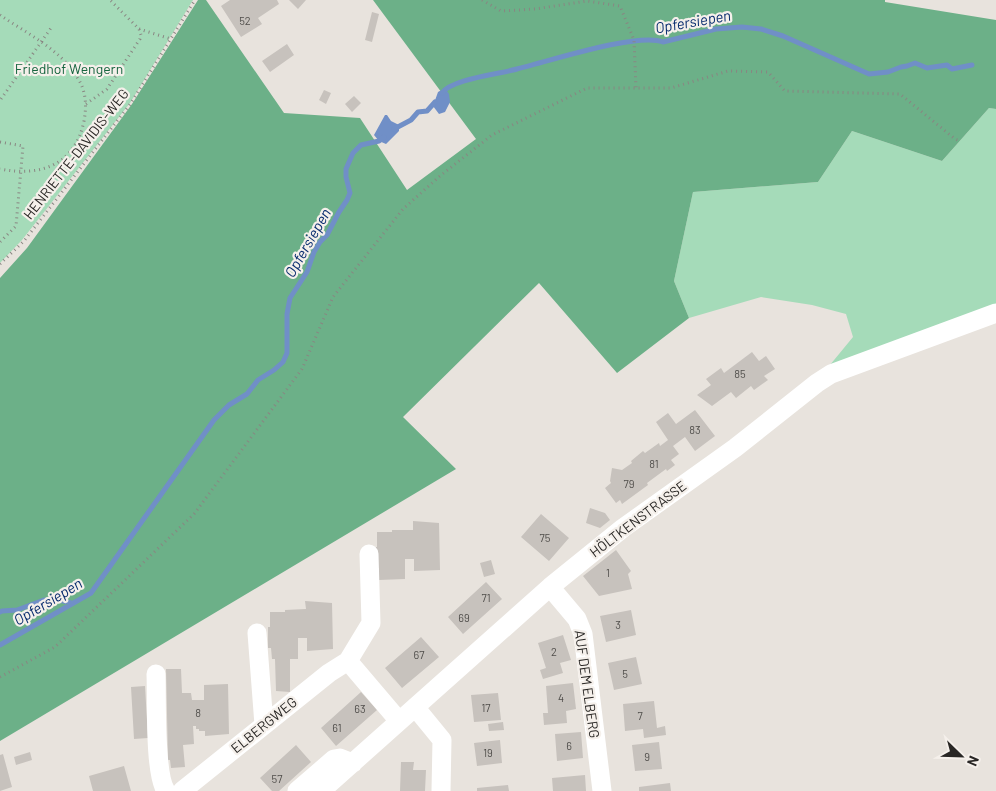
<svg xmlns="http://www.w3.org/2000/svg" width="996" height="791" viewBox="0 0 996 791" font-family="Barlow,sans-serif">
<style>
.green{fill:#a5dbb9}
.forest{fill:#6cb088}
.water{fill:#708fc7}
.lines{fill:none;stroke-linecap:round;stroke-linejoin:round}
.stream{stroke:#708fc7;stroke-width:5}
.building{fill:#c7c2bd}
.path{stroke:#898682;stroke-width:3;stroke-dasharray:1 4;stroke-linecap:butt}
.minor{stroke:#fff;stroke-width:19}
.labels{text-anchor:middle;stroke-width:4.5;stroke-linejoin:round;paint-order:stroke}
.number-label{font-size:11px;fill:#504e4b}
.park-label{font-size:14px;fill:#16653f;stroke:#f5f0eb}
.street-label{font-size:14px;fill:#292725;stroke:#f5f0eb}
.water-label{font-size:15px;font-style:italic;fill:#092d6f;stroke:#f5f0eb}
</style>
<rect width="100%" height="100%" fill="#e8e3dd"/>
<path class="green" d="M 0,0 L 193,0 L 130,103 L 22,240 L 0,263 Z
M 989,108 L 996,109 L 996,309 L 825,371 L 853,337 L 846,314 L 812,305 L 761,297 L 689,318 L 674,281 L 693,192 L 818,182 L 852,131 L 942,161 Z"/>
<path class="forest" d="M 198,0 L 206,0 L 284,113 L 360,118 L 407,190 L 476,139 L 373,0 L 885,0 L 885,2 L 996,20 L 996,109 L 989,108 L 942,161 L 852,131 L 818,182 L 693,192 L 674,281 L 689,318 L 617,373 L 539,283 L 403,417 L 456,469 L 0,741 L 0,278 L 27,248 L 132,104 Z"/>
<path class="water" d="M 445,88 L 449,94 L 450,102 L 445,112 L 439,114 L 433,106 L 438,92 Z
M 385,115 L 387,115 L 391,121 L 399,125 L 399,131 L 386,144 L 379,141 L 374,135 Z"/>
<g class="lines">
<path class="stream" d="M 442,93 C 451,79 500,74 517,69 C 547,62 637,32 663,42 L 716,29 L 742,27 L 761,29 L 783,36 L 869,74 L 888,72 L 901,67 L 907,66 L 915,63 L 927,68 L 947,65 L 952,69 L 972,65
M 394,129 L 411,120 L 418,112 L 427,111 L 435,102
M 0,612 L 2,611 L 17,610 L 44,600 L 59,600 L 71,603
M 0,645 L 91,593 L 214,420 L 229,405 L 247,394 L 258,380 L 274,370 L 283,362 L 287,353 L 287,314 L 290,298 L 307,272 L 314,252 L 320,242 L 327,235 L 339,212 L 347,200 L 350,193 L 346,177 L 346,169 L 353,153 L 361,145 L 379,141 L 384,137"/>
</g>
<path class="building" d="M 230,0 L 277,0 L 279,4 L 258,18 L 262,24 L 241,37 L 221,6 Z
M 289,0 L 306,0 L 298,9 Z
M 372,12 L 379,14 L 372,42 L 365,40 Z
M 287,44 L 294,55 L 270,72 L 262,61 Z
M 324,90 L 331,93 L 326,104 L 319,100 Z
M 354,96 L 361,103 L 352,112 L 345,104 Z
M 752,352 L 759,361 L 766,356 L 775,369 L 764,376 L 768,380 L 754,390 L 751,386 L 736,398 L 731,392 L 712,406 L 697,395 L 711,385 L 706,379 L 721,368 L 724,373 Z
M 695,410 L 715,436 L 695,451 L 685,437 L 673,446 L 679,454 L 671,460 L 675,465 L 667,471 L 666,469 L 647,483 L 648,485 L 622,504 L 620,500 L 616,503 L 605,488 L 611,483 L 610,481 L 612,468 L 622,470 L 632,463 L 631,461 L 643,451 L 645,453 L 659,443 L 660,446 L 668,440 L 656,422 L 668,413 L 676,424 Z
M 590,508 L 605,513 L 610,520 L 600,528 L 586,523 Z
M 541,514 L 569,538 L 549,561 L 521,537 Z
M 413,521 L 439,523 L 440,570 L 414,571 L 414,559 L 405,559 L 405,579 L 379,580 L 379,568 L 375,568 L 375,547 L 377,547 L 377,532 L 392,532 L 392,530 L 413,530 Z
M 616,550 L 631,571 L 628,574 L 632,589 L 599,596 L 583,576 Z
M 491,560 L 495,574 L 484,577 L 480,563 Z
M 486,582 L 502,599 L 463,634 L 448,617 Z
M 305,601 L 332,603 L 333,649 L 307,651 L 307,638 L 298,638 L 298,659 L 290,659 L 290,692 L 276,691 L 275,659 L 272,659 L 271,648 L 268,648 L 268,627 L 270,627 L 270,612 L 285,612 L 285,610 L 306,609 Z
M 631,610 L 636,635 L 606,642 L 600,616 Z
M 563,635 L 571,660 L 560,663 L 563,673 L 543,679 L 540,670 L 546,668 L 538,643 Z
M 421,637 L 439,657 L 402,688 L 385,668 Z
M 636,657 L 642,684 L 614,690 L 608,663 Z
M 166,669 L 181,669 L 182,693 L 191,693 L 192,700 L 204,700 L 204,685 L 228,684 L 229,734 L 205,736 L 205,731 L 199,731 L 199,729 L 196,729 L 196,726 L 193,726 L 194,744 L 183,745 L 185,767 L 171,768 L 170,760 L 168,760 Z
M 573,683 L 576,709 L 566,711 L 567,723 L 544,725 L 543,713 L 548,713 L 546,686 Z
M 145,686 L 148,738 L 134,739 L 131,687 Z
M 361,692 L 377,710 L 336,746 L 321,728 Z
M 498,693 L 501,720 L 474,722 L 471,695 Z
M 654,701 L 657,728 L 665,726 L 666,735 L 644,738 L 643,729 L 625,731 L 623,704 Z
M 503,722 L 504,730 L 489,731 L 488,724 Z
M 581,732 L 583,758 L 557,761 L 555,734 Z
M 500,740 L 502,763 L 477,766 L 474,743 Z
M 659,742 L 662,769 L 635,771 L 632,745 Z
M 296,745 L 311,762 L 279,791 L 272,791 L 260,778 Z
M 30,752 L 32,760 L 16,765 L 14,757 Z
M 3,754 L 12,787 L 0,791 L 0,755 Z
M 401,762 L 414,762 L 413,770 L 426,770 L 425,791 L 400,791 Z
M 124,766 L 131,791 L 93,791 L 89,776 Z
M 585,775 L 586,791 L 553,791 L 552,778 Z
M 670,783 L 671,791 L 639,791 L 639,787 Z
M 508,785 L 509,791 L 477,791 L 477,788 Z"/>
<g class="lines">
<path class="path" d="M 482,0 L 501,11 L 535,9 L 587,1 L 620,6 L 634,40 L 636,88
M 0,15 C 26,33 60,49 77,77 C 86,90 87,105 84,121 C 75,165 41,177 0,169
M 139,29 L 171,39
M 1,99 L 51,28
M 86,104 L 107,89 L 140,39 L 141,35 L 139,29 L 110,0
M 0,142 L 23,146 L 16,226 L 0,242
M 0,264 L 24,241 L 131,103 L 195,0
M 0,677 L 55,647 L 194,514 L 302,369 L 333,297 L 403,209 L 440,176 L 492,135 L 587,88 L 671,88 L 728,71 L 768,72 L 785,91 L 900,94 L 955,139 L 960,141"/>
<path class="minor" d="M 550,587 L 577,619 L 583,634 L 602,791
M 257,633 L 264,725
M 348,661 L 399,721
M 156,674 C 157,698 154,774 166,791
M 415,707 L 442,740 L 441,791
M 182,791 L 329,673 L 348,661 L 371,623 L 369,554
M 297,791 L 334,759 L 340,758 L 353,763
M 321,791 L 550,587 L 623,528 L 735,448 L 817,383 L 831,374 L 996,313"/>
</g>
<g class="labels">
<g class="number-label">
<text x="245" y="25">52</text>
<text x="740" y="378">85</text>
<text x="695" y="434">83</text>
<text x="654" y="468">81</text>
<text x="629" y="488">79</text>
<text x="545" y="542">75</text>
<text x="608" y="577">1</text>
<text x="486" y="602">71</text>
<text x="464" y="622">69</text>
<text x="618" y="629">3</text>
<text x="554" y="656">2</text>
<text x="419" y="659">67</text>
<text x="625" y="678">5</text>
<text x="561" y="702">4</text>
<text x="486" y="712">17</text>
<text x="360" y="713">63</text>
<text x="198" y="717">8</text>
<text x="640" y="720">7</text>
<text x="337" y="732">61</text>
<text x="569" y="750">6</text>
<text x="488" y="757">19</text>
<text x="647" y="761">9</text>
<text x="277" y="783">57</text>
</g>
<g class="park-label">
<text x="69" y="74">Friedhof Wengern</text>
</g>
<g class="street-label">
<text transform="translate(76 154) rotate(-52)" y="5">HENRIETTE-DAVIDIS-WEG</text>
<text transform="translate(638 519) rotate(-37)" y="5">HÖLTKENSTRASSE</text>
<text transform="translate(587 684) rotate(82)" y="5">AUF DEM ELBERG</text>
<text transform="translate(264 725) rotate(-39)" y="5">ELBERGWEG</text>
</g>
<g class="water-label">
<text transform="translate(693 22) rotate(-10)" y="5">Opfersiepen</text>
<text transform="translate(308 243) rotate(-60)" y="5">Opfersiepen</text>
<text transform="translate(48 602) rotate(-31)" y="5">Opfersiepen</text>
</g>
</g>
<g transform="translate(961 756) rotate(113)" stroke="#f5f0eb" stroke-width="4" paint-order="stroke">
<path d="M0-4L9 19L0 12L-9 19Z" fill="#292725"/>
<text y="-8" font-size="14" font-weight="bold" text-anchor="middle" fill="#292725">N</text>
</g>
</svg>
